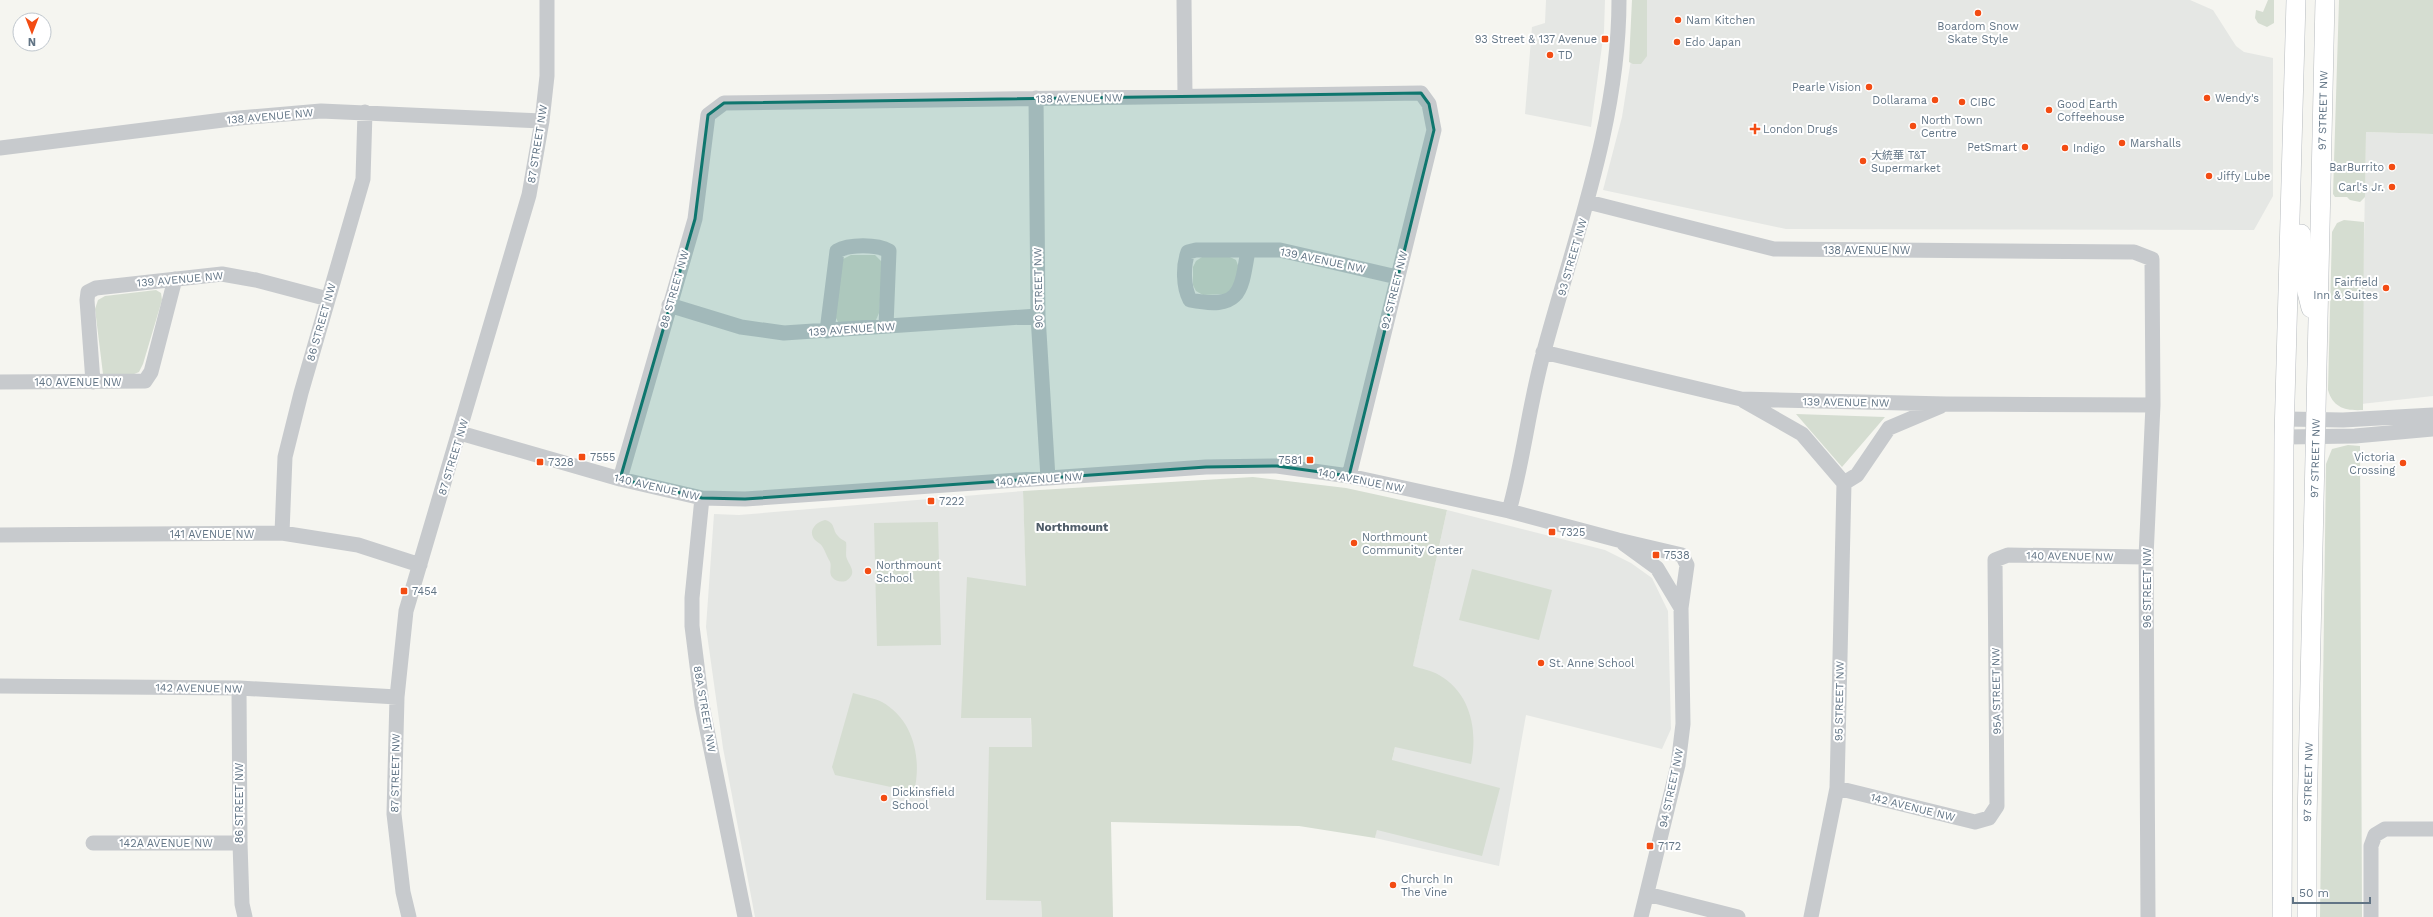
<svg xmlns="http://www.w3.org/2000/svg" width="2433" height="917" viewBox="0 0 2433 917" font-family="'Work Sans','Noto Sans SC',sans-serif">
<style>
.built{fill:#e5e7e4}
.green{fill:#d5ddd1}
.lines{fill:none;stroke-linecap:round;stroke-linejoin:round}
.major-casing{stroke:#b7bbbf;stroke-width:20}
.minor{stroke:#c7cacd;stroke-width:15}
.major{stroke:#fff;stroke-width:19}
.marked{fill:#0f766e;fill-opacity:0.2;stroke:#0f766e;stroke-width:3;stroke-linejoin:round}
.poi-dot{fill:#f34c13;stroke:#fff;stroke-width:1.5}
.labels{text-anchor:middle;stroke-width:4;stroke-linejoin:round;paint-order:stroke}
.poi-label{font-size:11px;fill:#617485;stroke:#fff;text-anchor:start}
.street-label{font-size:11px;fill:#617485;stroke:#fff}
.neighbourhood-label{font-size:12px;font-weight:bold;fill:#505d69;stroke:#fff}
</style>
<rect width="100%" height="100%" fill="#f5f5f0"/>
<path class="built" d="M 1546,0 L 1605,0 L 1604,31 L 1591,127 L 1525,114 L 1532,27 L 1545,23 Z
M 1633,0 L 2190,0 L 2213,10 L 2236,46 L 2244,52 L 2273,58 L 2273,196 L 2254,230 L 1786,229 L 1603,190 L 1622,117 L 1633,47 Z
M 2366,132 L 2433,134 L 2433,396 L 2361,404 Z
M 1023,491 L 1031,725 L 1042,917 L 755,917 L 723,748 L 706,627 L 714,514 L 739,515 Z
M 1447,510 L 1605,550 L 1631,563 L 1652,578 L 1668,611 L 1671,729 L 1662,749 L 1526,715 L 1499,866 L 1375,838 Z"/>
<path class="green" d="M 1632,0 L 1647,0 L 1647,56 L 1641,64 L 1633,64 L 1629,62 Z
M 2268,0 L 2274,0 L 2274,23 L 2267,27 L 2258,23 L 2255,18 L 2256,10 L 2263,12 Z
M 2339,0 L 2433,0 L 2433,134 L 2366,132 L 2365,197 L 2360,202 L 2350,200 L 2347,197 L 2335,197 L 2333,194 Z
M 2344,220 L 2364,222 L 2363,410 C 2346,411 2333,408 2328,390 L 2332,232 L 2337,223 Z
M 851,255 L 875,255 L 883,263 L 879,313 L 876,320 L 843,324 L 838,322 L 835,316 L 843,259 Z
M 1202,257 L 1230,257 L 1236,260 L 1239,268 L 1234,287 L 1225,294 L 1203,295 L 1196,291 L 1193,285 L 1193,267 L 1196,261 Z
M 156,290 L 161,293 L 162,300 L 143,364 L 139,372 L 132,375 L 103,374 L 95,309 L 98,300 L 105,296 Z
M 1796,414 L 1885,417 L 1842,467 Z
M 2348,445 L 2360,446 L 2362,917 L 2320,917 L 2326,464 L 2332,449 Z
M 1253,477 L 1346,488 L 1447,510 L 1413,666 C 1421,669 1431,670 1439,675 C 1471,693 1478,731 1471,764 L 1395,747 L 1392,760 L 1500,788 L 1482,856 L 1377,830 L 1375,838 L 1299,826 L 1111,822 L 1113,917 L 1042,917 L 1041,901 L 986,900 L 989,747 L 1032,747 L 1031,718 L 961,718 L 967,577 L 1026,586 L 1023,491 Z
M 825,520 C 836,523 832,530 838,536 C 840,539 844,540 846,542 C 847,547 845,555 847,559 C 851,568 857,573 846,581 C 841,582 836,582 832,577 C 828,572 833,565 829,560 C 826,555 825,550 822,546 C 821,544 817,542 815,540 C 807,531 816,522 825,520 Z
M 938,522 L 941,645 L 877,646 L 874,523 Z
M 1472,569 L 1552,590 L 1539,640 L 1459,620 Z
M 853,693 C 862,696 874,698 882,702 C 914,720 922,759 914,792 L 835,775 L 832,767 Z"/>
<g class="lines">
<defs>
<g id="major">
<path d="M 2301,234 L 2304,280 L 2311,308"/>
<path d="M 2282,917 L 2284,437 L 2296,0"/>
<path id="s1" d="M 2307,917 L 2307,821 L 2325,0"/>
</g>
</defs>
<use href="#major" class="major-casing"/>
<path class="minor" d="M 1184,0 L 1185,96
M 1036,98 L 1038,316 L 1048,478
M 0,148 L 239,118 L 321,111 L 542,121
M 1588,202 L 1774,249 L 2134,252 L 2152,259 L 2153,405 L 2146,557 L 2148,917
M 1248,250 C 1241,292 1241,310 1190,300 C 1183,286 1183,266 1188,252 L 1196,250 L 1280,250 L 1397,277
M 669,305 L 741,327 L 784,333 L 1038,316
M 827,331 L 837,251 C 849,244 877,244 889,251 L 886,326
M 1543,352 L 1741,399 L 1946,404 L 2153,405
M 0,382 L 145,381 L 151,372 L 175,279
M 93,382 L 87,300 L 88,292 L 96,288 L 222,274 L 256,280 L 328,299
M 1744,401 L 1802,434 L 1844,483 L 1837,788 L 1811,917
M 2284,419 L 2343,420 L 2433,415
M 460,433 L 620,479 L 702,498 L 745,499 L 1206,467 L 1277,466 L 1349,476 L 1509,511 L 1618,540 L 1682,555 L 1687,565 L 1681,608 L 1683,724 L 1678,765 L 1641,917
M 2284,437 L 2355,436 L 2433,429
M 620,479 L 695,219 L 708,115 L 724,103 L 1421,93 L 1429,104 L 1434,130 L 1349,476
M 1844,483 L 1857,475 L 1889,428 L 1941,406
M 702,498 L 692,598 L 692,626 L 702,705 L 745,917
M 1509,511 C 1524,458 1529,404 1544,351 C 1575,236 1619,121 1619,0
M 282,533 L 285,457 L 301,393 L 363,179 L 365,112
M 0,535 L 282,533 L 358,545 L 420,565
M 1624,544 L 1657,568 L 1681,608
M 0,686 L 239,688 L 397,697
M 239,688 L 240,843 L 242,904 L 245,917
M 1837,788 L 1975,822 L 1989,818 L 1997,806 L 1995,560 L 2008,555 L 2146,557
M 93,843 L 240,843
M 1647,894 L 1738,917
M 409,917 L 403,892 L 394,814 L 397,697 L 406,611 L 529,195 L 542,121 L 547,76 L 547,0
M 2371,917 L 2371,846 L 2375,835 L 2385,829 L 2433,829"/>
<use href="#major" class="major"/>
</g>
<path class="marked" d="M 1421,93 L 1429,104 L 1434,130 L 1349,476 L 1277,466 L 1206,467 L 745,499 L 702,498 L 620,479 L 695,219 L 708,115 L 724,103 Z"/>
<g class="poi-dot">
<circle cx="1978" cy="13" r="4"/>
<circle cx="1678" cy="20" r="4"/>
<rect x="1601" y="35" width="8" height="8" rx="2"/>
<circle cx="1677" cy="42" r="4"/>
<circle cx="1550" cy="55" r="4"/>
<circle cx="1869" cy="87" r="4"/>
<circle cx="2207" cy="98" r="4"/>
<circle cx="1935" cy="100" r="4"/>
<circle cx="1962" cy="102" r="4"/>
<circle cx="2049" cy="110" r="4"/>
<circle cx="1913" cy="126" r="4"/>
<path d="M1753 123h4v4h4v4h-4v4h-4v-4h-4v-4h4z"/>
<circle cx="2122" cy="143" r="4"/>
<circle cx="2025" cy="147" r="4"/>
<circle cx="2065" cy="148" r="4"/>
<circle cx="1863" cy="161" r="4"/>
<circle cx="2392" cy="167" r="4"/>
<circle cx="2209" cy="176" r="4"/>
<circle cx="2392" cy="187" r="4"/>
<circle cx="2386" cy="288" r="4"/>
<rect x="578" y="453" width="8" height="8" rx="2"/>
<rect x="1306" y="456" width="8" height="8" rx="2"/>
<rect x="536" y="458" width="8" height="8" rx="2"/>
<circle cx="2403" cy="463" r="4"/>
<rect x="927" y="497" width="8" height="8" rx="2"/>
<rect x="1548" y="528" width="8" height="8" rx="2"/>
<circle cx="1354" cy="543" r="4"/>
<rect x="1652" y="551" width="8" height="8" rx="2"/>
<circle cx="868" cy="571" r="4"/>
<rect x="400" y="587" width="8" height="8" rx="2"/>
<circle cx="1541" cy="663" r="4"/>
<circle cx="884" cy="798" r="4"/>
<rect x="1646" y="842" width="8" height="8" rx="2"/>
<circle cx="1393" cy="885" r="4"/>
</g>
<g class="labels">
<g class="poi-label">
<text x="1686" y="24">Nam Kitchen</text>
<text x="1978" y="30" text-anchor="middle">Boardom Snow<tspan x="1978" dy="13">Skate Style</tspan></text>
<text x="1597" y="43" text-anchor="end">93 Street &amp; 137 Avenue</text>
<text x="1685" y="46">Edo Japan</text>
<text x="1558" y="59">TD</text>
<text x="1861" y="91" text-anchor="end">Pearle Vision</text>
<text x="2215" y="102">Wendy's</text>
<text x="1927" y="104" text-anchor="end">Dollarama</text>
<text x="1970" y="106">CIBC</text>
<text x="2057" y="108">Good Earth<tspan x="2057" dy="13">Coffeehouse</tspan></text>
<text x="1921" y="124">North Town<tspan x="1921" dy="13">Centre</tspan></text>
<text x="1763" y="133">London Drugs</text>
<text x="2130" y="147">Marshalls</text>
<text x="2017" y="151" text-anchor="end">PetSmart</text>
<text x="2073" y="152">Indigo</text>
<text x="1871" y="159">大統華 T&amp;T<tspan x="1871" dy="13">Supermarket</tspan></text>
<text x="2384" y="171" text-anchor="end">BarBurrito</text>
<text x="2217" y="180">Jiffy Lube</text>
<text x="2384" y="191" text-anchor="end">Carl's Jr.</text>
<text x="2378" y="286" text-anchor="end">Fairfield<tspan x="2378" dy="13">Inn &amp; Suites</tspan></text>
<text x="590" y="461">7555</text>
<text x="2395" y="461" text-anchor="end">Victoria<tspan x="2395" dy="13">Crossing</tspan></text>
<text x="1302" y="464" text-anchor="end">7581</text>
<text x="548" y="466">7328</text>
<text x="939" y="505">7222</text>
<text x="1560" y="536">7325</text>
<text x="1362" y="541">Northmount<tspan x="1362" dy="13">Community Center</tspan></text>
<text x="1664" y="559">7538</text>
<text x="876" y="569">Northmount<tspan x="876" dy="13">School</tspan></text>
<text x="412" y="595">7454</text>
<text x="1549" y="667">St. Anne School</text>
<text x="892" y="796">Dickinsfield<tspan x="892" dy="13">School</tspan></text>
<text x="1658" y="850">7172</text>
<text x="1401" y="883">Church In<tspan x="1401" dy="13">The Vine</tspan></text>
</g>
<g class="street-label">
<text transform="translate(1079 98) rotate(-1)" y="4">138 AVENUE NW</text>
<text dy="4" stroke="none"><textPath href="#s1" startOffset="807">97 STREET NW</textPath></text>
<text transform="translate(270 116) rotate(-5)" y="4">138 AVENUE NW</text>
<text transform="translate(537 144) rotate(-81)" y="4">87 STREET NW</text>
<text x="1867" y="254">138 AVENUE NW</text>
<text transform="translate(1572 257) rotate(-74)" y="4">93 STREET NW</text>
<text transform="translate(1323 260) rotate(12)" y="4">139 AVENUE NW</text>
<text transform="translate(180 279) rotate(-5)" y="4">139 AVENUE NW</text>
<text transform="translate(1038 288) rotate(-91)" y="4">90 STREET NW</text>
<text transform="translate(674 289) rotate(-74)" y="4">88 STREET NW</text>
<text transform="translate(1394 290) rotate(-76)" y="4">92 STREET NW</text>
<text transform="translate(321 322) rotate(-74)" y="4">86 STREET NW</text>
<text transform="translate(852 329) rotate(-4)" y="4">139 AVENUE NW</text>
<text x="78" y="386">140 AVENUE NW</text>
<text transform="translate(1846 402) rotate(1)" y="4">139 AVENUE NW</text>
<text transform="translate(453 457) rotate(-73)" y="4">87 STREET NW</text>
<text dy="4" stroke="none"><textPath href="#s1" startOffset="459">97 STREET NW</textPath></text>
<text transform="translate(1039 479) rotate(-4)" y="4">140 AVENUE NW</text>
<text transform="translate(1361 480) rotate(11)" y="4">140 AVENUE NW</text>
<text transform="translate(657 487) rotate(13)" y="4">140 AVENUE NW</text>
<text x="212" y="538">141 AVENUE NW</text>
<text transform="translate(2070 556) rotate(1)" y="4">140 AVENUE NW</text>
<text transform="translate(2147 588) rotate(-90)" y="4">96 STREET NW</text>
<text transform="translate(199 688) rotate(1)" y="4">142 AVENUE NW</text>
<text transform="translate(1996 691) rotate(-91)" y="4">95A STREET NW</text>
<text transform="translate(1839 701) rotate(-89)" y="4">95 STREET NW</text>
<text transform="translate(705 709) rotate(80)" y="4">88A STREET NW</text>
<text transform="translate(395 773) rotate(-89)" y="4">87 STREET NW</text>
<text dy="4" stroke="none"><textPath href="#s1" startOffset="135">97 STREET NW</textPath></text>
<text transform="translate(1671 788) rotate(-78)" y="4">94 STREET NW</text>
<text transform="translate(239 803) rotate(-90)" y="4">86 STREET NW</text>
<text transform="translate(1913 807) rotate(14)" y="4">142 AVENUE NW</text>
<text x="166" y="847">142A AVENUE NW</text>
</g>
<g class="neighbourhood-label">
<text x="1072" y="531">Northmount</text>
</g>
</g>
<g transform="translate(32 32) rotate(180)"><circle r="19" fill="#ffffff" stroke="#c0c7ce"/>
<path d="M0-3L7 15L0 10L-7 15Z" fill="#f34c13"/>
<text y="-6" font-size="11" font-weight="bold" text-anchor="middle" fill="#617485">N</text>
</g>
<path d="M2293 897v6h77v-6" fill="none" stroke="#617485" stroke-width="2"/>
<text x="2299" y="897" font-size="12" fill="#617485" stroke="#ffffff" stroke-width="3" paint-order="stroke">50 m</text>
</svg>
